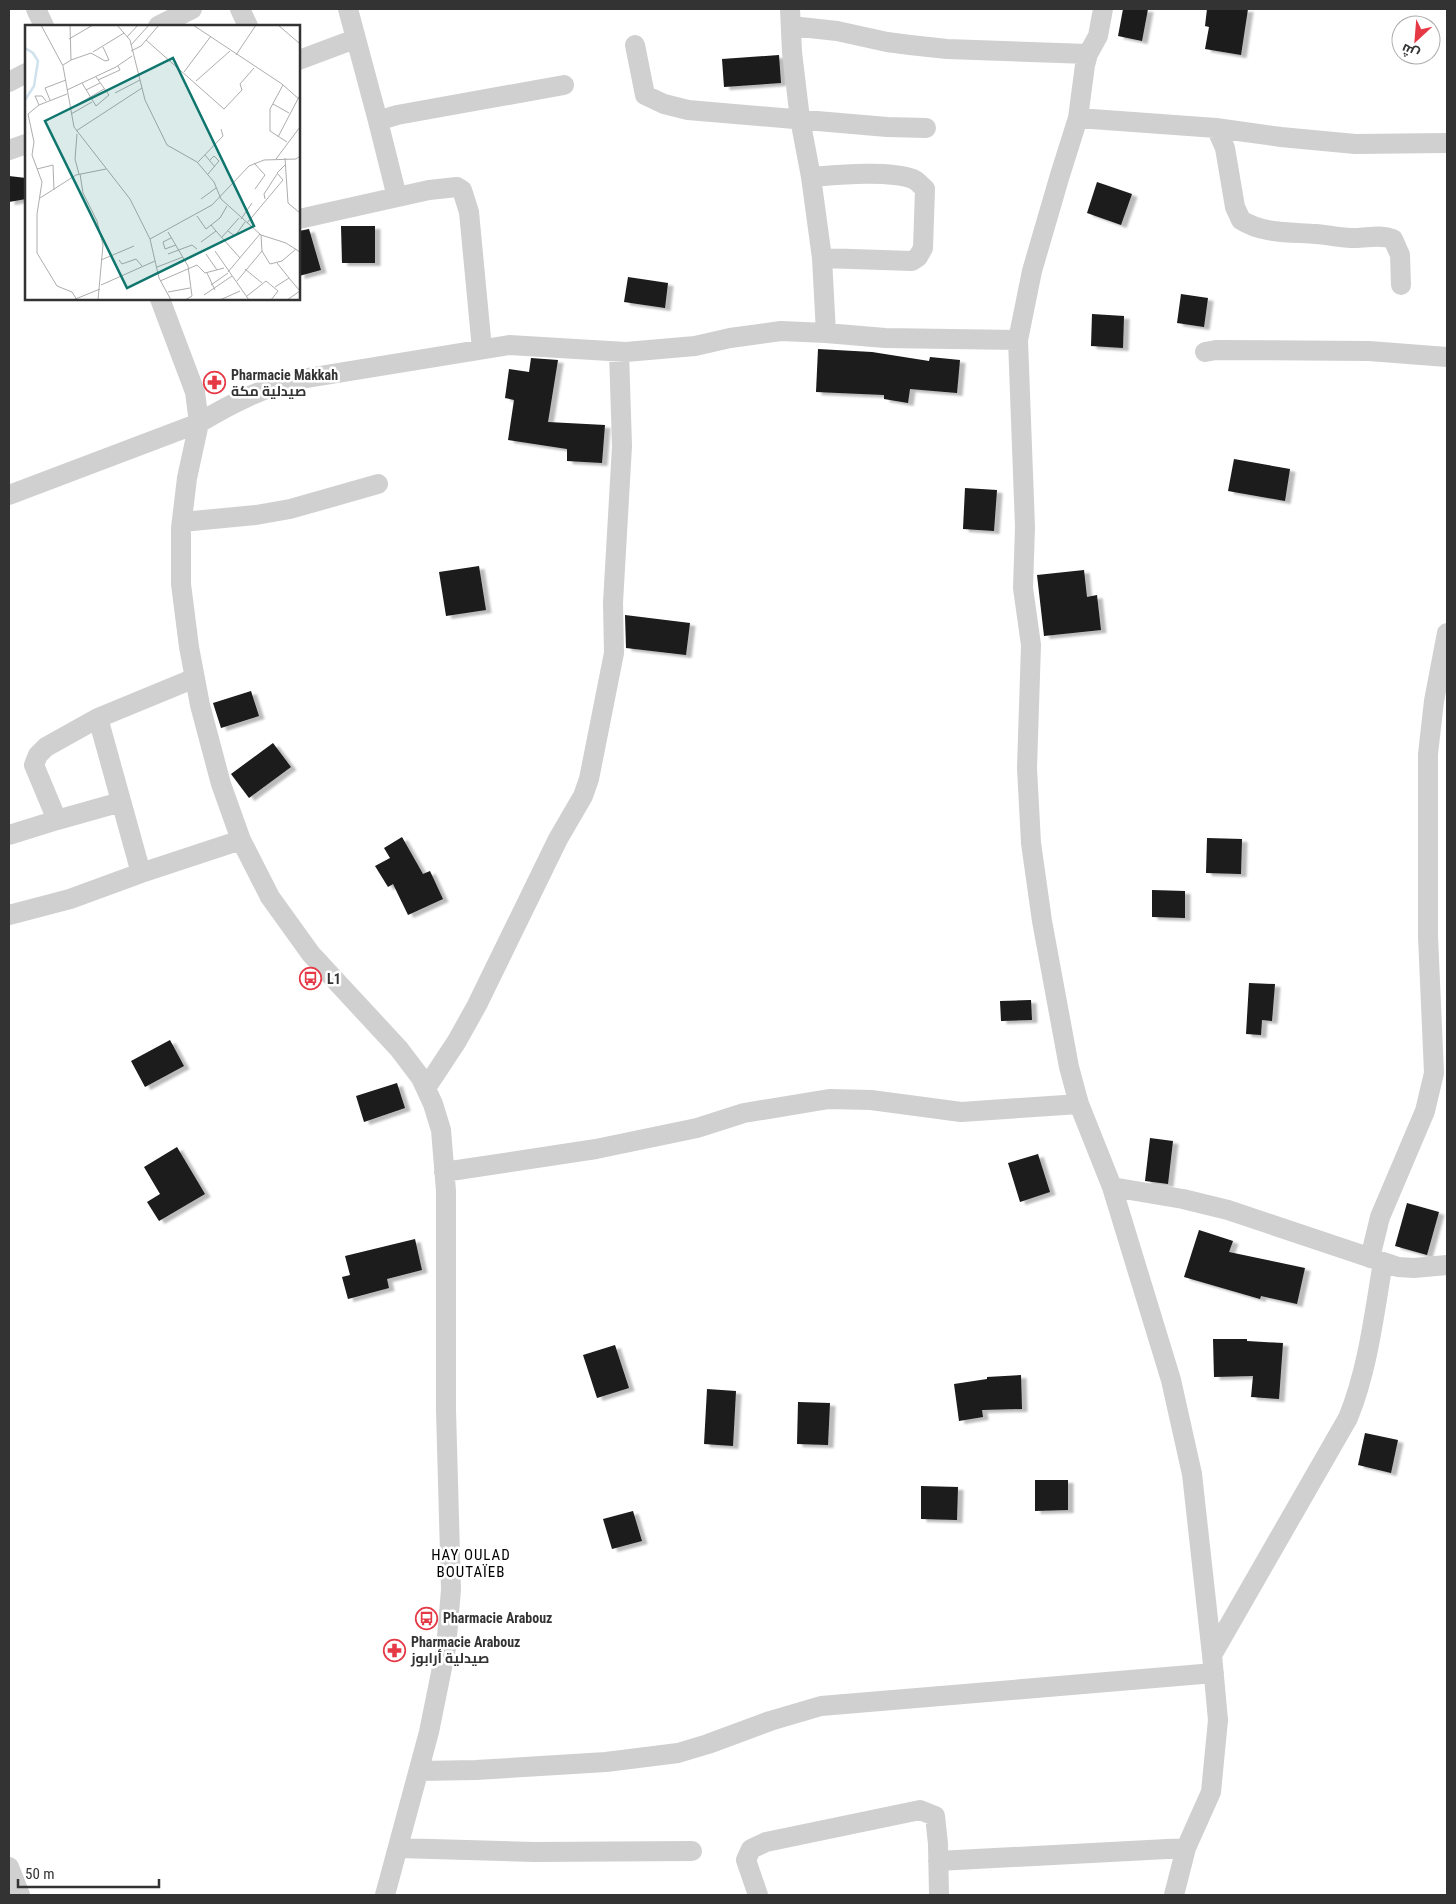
<svg xmlns="http://www.w3.org/2000/svg" width="1456" height="1904" viewBox="0 0 1456 1904" font-family="'Roboto Condensed',Cairo,sans-serif">
<style>
.building{fill:#1a1a1a;filter:url(#shadow)}
.lines{fill:none;stroke-linecap:round;stroke-linejoin:round}
.minor{stroke:#d0d0d0;stroke-width:20}
.labels{text-anchor:middle;stroke-width:5;stroke-linejoin:round;paint-order:stroke}
.poi-label{font-size:14px;font-weight:bold;fill:#333;stroke:#fff;text-anchor:start}
.neighbourhood-label{font-size:15px;letter-spacing:1px;fill:#000;stroke:#fff}
.inset-river{fill:none;stroke:#cfe2ee;stroke-width:2.5}
.inset-road{fill:none;stroke:#adadad;stroke-width:1}
.view{fill:#0f766e;fill-opacity:0.15;stroke:#0f766e;stroke-width:2.5}
.inset-edge{fill:none;stroke:#333;stroke-width:2.5}
</style>
<defs>
<filter id="shadow"><feDropShadow dx="5.5" dy="3" stdDeviation="1" flood-color="#0004"/></filter>
</defs>
<rect width="100%" height="100%" fill="#fff"/>
<path class="building" d="M 1123,9 L 1148,9 L 1142,41 L 1118,36 Z
M 1207,9 L 1248,9 L 1241,55 L 1205,49 L 1209,27 L 1205,26 Z
M 779,55 L 781,83 L 724,87 L 722,59 Z
M 9,176 L 26,178 L 26,199 L 9,202 Z
M 1097,182 L 1132,194 L 1121,225 L 1087,213 Z
M 341,226 L 375,226 L 375,263 L 342,263 Z
M 309,229 L 321,270 L 299,276 L 299,231 Z
M 628,277 L 668,283 L 665,308 L 624,302 Z
M 1181,294 L 1208,298 L 1204,327 L 1177,323 Z
M 1092,314 L 1124,316 L 1123,348 L 1091,346 Z
M 818,349 L 872,352 L 929,361 L 930,357 L 960,360 L 957,393 L 910,389 L 908,403 L 884,399 L 884,395 L 816,392 Z
M 531,358 L 558,360 L 548,422 L 605,425 L 602,463 L 567,461 L 567,449 L 508,440 L 514,400 L 505,398 L 509,369 L 529,372 Z
M 1234,459 L 1290,469 L 1285,501 L 1228,491 Z
M 965,488 L 997,490 L 994,531 L 963,529 Z
M 479,566 L 486,610 L 446,616 L 439,572 Z
M 1084,570 L 1087,597 L 1097,595 L 1101,630 L 1044,636 L 1037,575 Z
M 625,615 L 690,623 L 686,655 L 626,648 Z
M 251,691 L 259,716 L 221,728 L 213,703 Z
M 273,743 L 291,767 L 249,798 L 231,774 Z
M 402,837 L 423,874 L 430,871 L 443,899 L 408,915 L 393,884 L 388,887 L 375,866 L 390,858 L 384,848 Z
M 1207,838 L 1242,839 L 1241,874 L 1206,873 Z
M 1152,890 L 1185,891 L 1185,918 L 1152,917 Z
M 1249,983 L 1275,984 L 1272,1021 L 1262,1020 L 1261,1035 L 1246,1034 Z
M 1031,1000 L 1032,1020 L 1001,1021 L 1000,1001 Z
M 170,1040 L 184,1066 L 145,1087 L 131,1061 Z
M 397,1083 L 405,1108 L 364,1122 L 356,1096 Z
M 1150,1138 L 1173,1141 L 1168,1184 L 1145,1181 Z
M 177,1147 L 205,1194 L 159,1221 L 147,1202 L 160,1194 L 144,1167 Z
M 1038,1154 L 1050,1192 L 1020,1202 L 1008,1163 Z
M 1407,1203 L 1439,1212 L 1427,1255 L 1395,1246 Z
M 1199,1230 L 1233,1241 L 1229,1252 L 1305,1268 L 1297,1304 L 1261,1296 L 1260,1299 L 1184,1277 Z
M 415,1239 L 422,1270 L 387,1279 L 389,1288 L 348,1299 L 342,1277 L 350,1275 L 345,1256 Z
M 1213,1339 L 1247,1339 L 1247,1341 L 1283,1343 L 1279,1399 L 1251,1397 L 1253,1376 L 1214,1377 Z
M 615,1345 L 629,1388 L 597,1398 L 583,1355 Z
M 1021,1375 L 1022,1409 L 982,1410 L 983,1417 L 959,1421 L 954,1384 L 987,1379 L 987,1377 Z
M 707,1389 L 736,1391 L 733,1446 L 704,1444 Z
M 798,1402 L 830,1403 L 828,1445 L 797,1444 Z
M 1365,1433 L 1398,1440 L 1391,1473 L 1358,1465 Z
M 1035,1480 L 1068,1480 L 1068,1510 L 1035,1511 Z
M 921,1486 L 958,1487 L 957,1520 L 921,1519 Z
M 633,1511 L 642,1541 L 612,1549 L 603,1519 Z"/>
<g class="lines">
<path class="minor" d="M 36,9 L 44,26
M 240,9 L 248,26
M 348,9 L 378,121
M 790,9 L 792,52 L 800,119 L 811,177 L 822,258 L 826,333
M 1103,9 L 1098,36 L 1088,54 L 1085,65 L 1078,118 L 1060,175 L 1032,271 L 1018,340 L 1025,527 L 1023,588 L 1031,645 L 1027,768 L 1031,843 L 1042,921 L 1069,1067 L 1079,1104 L 1112,1187 L 1171,1380 L 1192,1474 L 1212,1655 L 1218,1720 L 1211,1792 L 1186,1848 L 1174,1895
M 158,26 L 192,9
M 791,26 L 837,31 L 887,42 L 910,45 L 947,49 L 1088,54
M 635,45 L 645,95 L 664,104 L 688,110 L 887,127 L 926,128
M 299,60 L 355,39
M 9,82 L 26,73
M 1078,118 L 1216,128 L 1281,137 L 1355,144 L 1447,143
M 1216,128 L 1225,148 L 1235,207 L 1241,220 C 1263,234 1290,232 1316,234 C 1329,235 1341,238 1355,238 C 1368,238 1380,234 1393,239 L 1400,255 L 1401,285
M 9,150 L 26,144
M 811,177 C 837,175 888,170 913,179 C 918,181 921,186 925,189 L 923,248 L 918,257 L 912,261 L 822,258
M 397,197 L 378,121 L 397,115 L 564,85
M 299,219 L 429,190 L 457,187 L 462,190 L 469,212 L 482,349
M 160,299 L 195,392 L 199,423 L 187,478 L 181,528 L 181,584 L 189,647 L 200,705 L 221,784 L 241,840 L 270,897 L 311,954 L 399,1049 L 421,1078 L 433,1104 L 441,1130 L 446,1191 L 446,1410 L 451,1590 L 446,1648 L 429,1732 L 385,1895
M 1205,352 L 1216,350 L 1369,351 L 1447,357
M 9,495 L 199,423 C 232,403 264,387 301,379 L 509,345 L 626,352 L 695,346 L 730,338 L 781,331 L 826,333 L 885,338 L 1018,340
M 182,522 L 256,515 L 290,509 L 378,484
M 98,718 L 141,873
M 121,802 L 57,820 L 34,765 L 38,755 L 46,747 L 98,718 L 195,678
M 9,835 L 57,820
M 9,915 L 70,899 L 141,873 L 241,840
M 426,1088 L 457,1041 L 477,1005 L 558,839 L 583,796 L 589,779 L 614,653 L 613,603 L 622,446 L 619,352
M 444,1172 L 596,1149 L 697,1128 L 744,1113 L 829,1099 L 871,1100 L 961,1112 L 1079,1104
M 1112,1187 L 1183,1199 L 1228,1210 L 1398,1267 L 1414,1268 L 1447,1265
M 1370,1258 L 1380,1217 L 1425,1111 L 1434,1073 L 1428,936 L 1428,754 L 1434,701 L 1447,633
M 1212,1655 L 1348,1418 C 1368,1369 1374,1315 1383,1262
M 419,1771 L 476,1770 L 606,1762 L 678,1753 L 708,1744 L 770,1721 L 821,1706 L 1214,1673
M 398,1848 L 534,1852 L 692,1851
M 938,1861 L 1186,1848
M 9,1867 L 20,1895
M 758,1895 L 746,1860 L 751,1849 L 766,1842 L 920,1810 L 935,1816 L 938,1844 L 939,1895"/>
</g>
<defs>
<symbol id="pharmacy-ring" viewBox="-11 -11 22 22"><circle r="9.5" fill="#fff" stroke="#e63946" stroke-width="1.5"/><path d="M-2-6h4v4h4v4h-4v4h-4v-4h-4v-4h4Z" fill="#e63946"/></symbol>
<symbol id="bus-ring" viewBox="-11 -11 22 22"><circle r="9.5" fill="#fff" stroke="#e63946" stroke-width="1.5"/><path d="M-5-6H5V4H4V6H2V4H-2V6H-4V4H-5ZM-3.5-4V0h7V-4ZM-3.5 1.2v1.5H-2V1.2ZM2 1.2v1.5H3.5V1.2Z" fill="#e63946"/></symbol>
</defs>
<g fill-rule="evenodd">
<use href="#pharmacy-ring" x="202" y="370" width="25" height="25"/>
<use href="#bus-ring" x="298" y="966" width="25" height="25"/>
<use href="#bus-ring" x="414" y="1606" width="25" height="25"/>
<use href="#pharmacy-ring" x="382" y="1638" width="25" height="25"/>
</g>
<g class="labels">
<g class="poi-label">
<text x="231" y="380">Pharmacie Makkah<tspan x="231" dy="16">صيدلية مكة</tspan></text>
<text x="327" y="984">L1</text>
<text x="443" y="1623">Pharmacie Arabouz</text>
<text x="411" y="1647">Pharmacie Arabouz<tspan x="411" dy="16">صيدلية أرابوز</tspan></text>
</g>
<g class="neighbourhood-label">
<text x="471" y="1560">HAY OULAD<tspan x="471" dy="17">BOUTAÏEB</tspan></text>
</g>
</g>
<g transform="translate(25 25)">
<rect width="275" height="275" fill="#fff"/>
<path class="inset-river" d="M 0,23 L 8,28 L 13,36 L 9,61 L 0,75"/>
<path class="inset-road" d="M 16,0 L 38,41 L 49,102 L 105,174 L 125,214 L 134,253 L 146,275M 92,0 L 105,15 L 120,75 L 142,120 L 172,137 L 189,157 L 196,174 L 236,210 L 261,218 L 275,227M 168,0 L 257,59 L 275,75M 253,0 L 274,18M 102,12 L 113,0M 44,14 L 68,0M 121,15 L 199,84 L 217,65 L 215,59 L 229,43M 106,20 L 124,0M 106,26 L 116,21 L 134,0M 68,27 L 99,8M 211,30 L 231,0M 46,35 L 66,28 L 80,36 L 84,35 L 78,22M 38,40 L 46,35 L 45,0M 159,47 L 186,11M 73,55 L 95,45 L 93,41M 171,56 L 205,26M 57,58 L 71,81 L 84,70 L 71,52M 258,60 L 245,84 L 245,106 L 262,117M 42,65 L 91,42 L 107,31M 61,65 L 75,58M 90,68 L 115,55M 42,69 L 14,80 L 3,89 L 9,117 L 7,130 L 17,157 L 12,189 L 12,228 L 32,261 L 47,267 L 52,275M 25,75 L 20,63 L 41,55M 248,79 L 264,88M 14,80 L 10,71 L 17,71 L 21,76M 45,84 L 79,64M 46,89 L 67,77M 51,106 L 117,63M 52,109 L 50,134 L 54,149M 253,112 L 275,70M 180,130 L 190,142M 260,133 L 263,178 L 275,188M 251,134 L 275,102M 173,137 L 198,111 L 196,104M 229,138 L 240,150 L 230,164M 12,144 L 28,140 L 29,165M 55,149 L 58,168 L 72,196 L 78,220 L 73,275M 183,149 L 194,136 L 189,131 L 185,135M 258,155 L 252,148 L 260,140M 15,173 L 51,150 L 81,144M 176,174 L 191,163M 240,174 L 239,169 L 252,149M 172,191 L 181,204 L 195,193 L 202,181M 216,194 L 227,178M 222,198 L 258,155M 191,206 L 215,233M 203,206 L 210,211 L 220,197M 143,207 L 163,241 L 167,271 L 160,275M 197,212 L 214,193M 146,213 L 138,217 L 140,224 L 151,220M 125,214 L 187,180 L 224,141 L 239,135 L 271,134 L 275,131M 176,217 L 191,206 L 186,200M 190,226 L 224,275M 237,226 L 245,239 L 257,236 L 271,224M 143,229 L 167,220 L 172,224M 181,229 L 192,245M 76,235 L 109,221M 94,235 L 97,239 L 111,234 L 117,241M 132,242 L 158,232M 220,244 L 237,258M 203,247 L 235,209M 182,248 L 190,265M 264,253 L 275,266M 135,256 L 172,240 L 180,248 L 199,243M 212,256 L 237,226 L 236,210M 76,260 L 130,236M 186,260 L 203,248M 250,262 L 264,253 L 252,238M 143,267 L 165,263M 179,270 L 207,251M 222,271 L 241,256 L 253,266 L 246,275M 48,275 L 75,264M 195,275 L 215,266M 262,275 L 275,266"/>
<path class="view" d="M 148,33 L 229,201 L 102,263 L 20,96 Z"/>
<rect width="275" height="275" class="inset-edge"/>
</g>
<rect width="1456" height="1904" fill="none" stroke="#333333" stroke-width="20"/>
<g transform="translate(1416 40) rotate(206)"><circle r="24" fill="#ffffff" stroke="#adadad"/>
<path d="M0-4L9 19L0 12L-9 19Z" fill="#e63946"/>
<text y="-8" font-size="14" font-weight="bold" text-anchor="middle" fill="#333333">ش</text>
</g>
<path d="M18 1879v8h141v-8" fill="none" stroke="#333333" stroke-width="2.5"/>
<text x="25" y="1879" font-size="15" fill="#333333" stroke="#ffffff" stroke-width="4" paint-order="stroke">50 m</text>
</svg>
